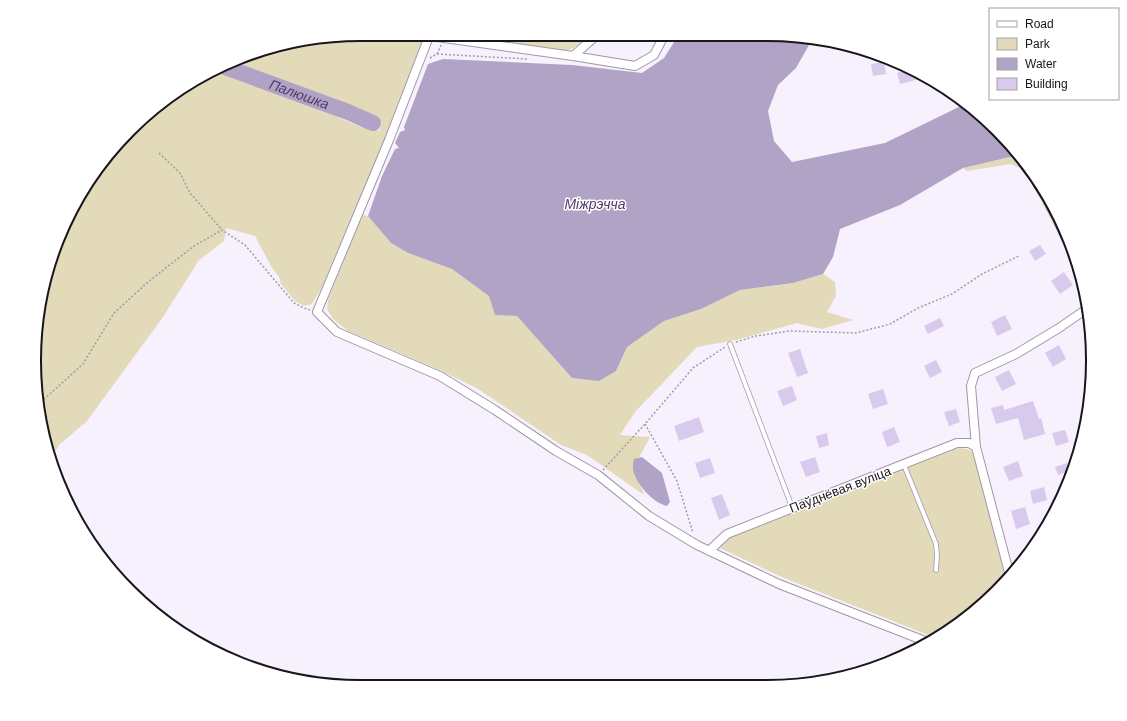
<svg xmlns="http://www.w3.org/2000/svg" width="1127" height="721" viewBox="0 0 1127 721" font-family="Arial,sans-serif">
<style>
.green{fill:#e3daba;fill-rule:evenodd}
.water{fill:#b1a3c5}
.lines{fill:none;stroke-linecap:round;stroke-linejoin:round}
.river{stroke:#b1a3c5;stroke-width:16}
.building{fill:#d8caed}
.lane-casing{stroke:#9f97aa;stroke-width:5.5}
.street-casing{stroke:#9f97aa;stroke-width:10}
.path{stroke:#a09ca6;stroke-width:1.5;stroke-dasharray:2 2;stroke-linecap:butt}
.lane{stroke:#fff;stroke-width:4}
.street{stroke:#fff;stroke-width:8}
.labels{text-anchor:middle;stroke-width:3;stroke-linejoin:round;paint-order:stroke}
.street-label{font-size:13px;fill:#18151c;stroke:#fff}
.water-label{font-size:14px;font-style:italic;fill:#4f3a69;stroke:#fff}
.rim{fill:none;stroke:#18151c;stroke-width:2}
</style>
<rect width="100%" height="100%" fill="#f6f1fd"/>
<path class="green" d="M 361,34 L 425,34 L 386,136 L 322,287 L 312,304 L 304,306 L 295,301 L 281,284 L 279,277 L 272,268 L 255,236 L 226,228 L 224,241 L 199,260 L 163,317 L 87,421 L 59,445 L 51,459 L 45,445 L 35,339 L 51,255 L 102,162 L 179,89 L 256,51 ZM 342,104 L 372,115 L 375,119 L 382,122 L 379,131 L 372,128 L 366,129 L 337,117 Z
M 458,35 L 591,35 L 573,48 L 566,51 Z
M 1018,153 L 1049,197 L 1063,227 L 1055,228 L 1026,171 L 1011,164 L 967,171 L 963,168 L 1014,156 Z
M 362,215 L 368,216 L 391,243 L 408,253 L 452,269 L 490,296 L 495,315 L 517,316 L 572,378 L 599,380 L 616,371 L 627,347 L 664,321 L 701,309 L 740,290 L 793,283 L 823,274 L 835,282 L 836,296 L 827,312 L 853,320 L 822,329 L 797,323 L 736,340 L 697,347 L 635,412 L 620,435 L 650,437 L 634,467 L 644,495 L 587,455 L 561,445 L 478,389 L 442,371 L 348,331 L 333,319 L 327,309 L 328,300 Z
M 959,448 L 967,449 L 973,452 L 1006,580 L 982,606 L 938,637 L 928,635 L 784,578 L 720,548 L 729,537 L 794,511 Z"/>
<path class="water" d="M 678,36 L 809,37 L 813,38 L 796,68 L 778,85 L 768,111 L 774,141 L 792,162 L 885,143 L 967,103 L 1012,145 L 1018,153 L 1014,156 L 963,168 L 900,205 L 840,229 L 833,257 L 823,274 L 793,283 L 740,290 L 701,309 L 664,321 L 627,347 L 616,371 L 599,381 L 572,378 L 517,316 L 495,315 L 489,296 L 452,269 L 408,253 L 391,243 L 368,216 L 382,176 L 395,149 L 399,148 L 395,143 L 400,132 L 405,130 L 404,127 L 428,64 L 443,59 L 572,65 L 642,73 L 664,58 Z
M 356,108 L 372,115 L 375,119 L 372,128 L 366,129 L 350,121 L 348,112 Z
M 642,457 L 662,473 L 670,502 L 667,506 C 653,503 635,483 633,469 C 633,466 633,462 634,459 Z"/>
<g class="lines">
<path class="river" id="s1" d="M 225,67 L 348,112 L 373,123"/>
</g>
<path class="building" d="M 884,62 L 886,74 L 873,76 L 871,64 Z
M 909,69 L 924,78 L 900,84 L 897,73 Z
M 1040,245 L 1046,254 L 1035,261 L 1029,251 Z
M 1064,272 L 1073,285 L 1060,294 L 1051,281 Z
M 1005,315 L 1012,329 L 997,336 L 991,322 Z
M 940,318 L 944,326 L 928,334 L 924,326 Z
M 1059,345 L 1066,359 L 1053,367 L 1045,353 Z
M 800,349 L 808,373 L 797,377 L 788,353 Z
M 936,360 L 942,372 L 930,378 L 924,366 Z
M 1009,370 L 1016,384 L 1002,391 L 995,377 Z
M 792,386 L 797,400 L 783,406 L 777,391 Z
M 883,389 L 888,404 L 873,409 L 868,394 Z
M 1033,401 L 1039,419 L 1041,418 L 1045,434 L 1024,440 L 1018,418 L 996,424 L 991,408 L 1003,405 L 1004,410 Z
M 956,409 L 960,422 L 949,426 L 944,412 Z
M 699,417 L 704,432 L 679,441 L 674,426 Z
M 894,427 L 900,442 L 887,447 L 882,432 Z
M 1065,430 L 1069,442 L 1056,446 L 1052,433 Z
M 827,433 L 829,445 L 819,448 L 816,436 Z
M 815,457 L 820,472 L 806,477 L 800,462 Z
M 710,458 L 715,473 L 700,478 L 695,463 Z
M 1018,461 L 1023,476 L 1009,481 L 1003,467 Z
M 1067,463 L 1069,471 L 1058,475 L 1055,467 Z
M 1044,487 L 1047,500 L 1033,504 L 1030,491 Z
M 722,494 L 730,515 L 719,520 L 711,498 Z
M 1025,507 L 1030,524 L 1016,529 L 1011,511 Z"/>
<g class="lines">
<defs>
<path id="lane" d="M 730,344 L 792,507
M 904,465 L 936,544 L 937,555 L 936,570"/>
<path id="street" d="M 430,34 L 389,140 L 317,312 L 337,332 L 440,376 L 495,410 L 556,451 L 598,475 L 649,516 L 697,545 L 779,584 L 930,643
M 430,36 L 573,56 L 597,35
M 573,56 L 635,66 L 654,55 L 664,36
M 709,551 L 727,534 L 957,443 L 969,443 L 976,447
M 1010,576 L 976,447 L 971,386 L 975,373 L 1016,354 L 1059,328 L 1088,308"/>
</defs>
<use href="#lane" class="lane-casing"/>
<use href="#street" class="street-casing"/>
<path class="path" d="M 437,54 L 441,45
M 430,58 L 437,54 L 527,59
M 159,153 L 180,173 L 190,193 L 222,230
M 736,342 L 756,336 L 789,331 L 856,333 L 890,324 L 918,308 L 952,294 L 982,274 L 1019,256
M 41,402 L 83,364 L 114,313 L 148,282 L 194,246 L 222,230 L 245,245 L 294,303 L 304,308 L 310,310
M 645,424 L 677,481 L 693,533
M 603,470 L 645,424 L 693,368 L 725,347"/>
<use href="#lane" class="lane"/>
<use href="#street" class="street"/>
</g>
<g class="labels">
<g class="street-label">
<text transform="translate(840 489) rotate(-21)" y="5">Паўднёвая вуліца</text>
</g>
<g class="water-label">
<text dy="5" stroke="none"><textPath href="#s1" startOffset="79">Палюшка</textPath></text>
<text x="595" y="209">Міжрэчча</text>
</g>
</g>
<path d="M0 0H1127V721H0ZM360 41H767A319 319 0 0 1 1086 360V361A319 319 0 0 1 767 680H360A319 319 0 0 1 41 361V360A319 319 0 0 1 360 41Z" fill="#fff" fill-rule="evenodd"/>
<path class="rim" d="M360 41H767A319 319 0 0 1 1086 360V361A319 319 0 0 1 767 680H360A319 319 0 0 1 41 361V360A319 319 0 0 1 360 41Z"/>
<rect x="989" y="8" width="130" height="92" fill="#ffffff" stroke="#a3a1a4"/>
<rect x="997" y="21" width="20" height="6" fill="#ffffff" stroke="#a3a1a4"/>
<text x="1025" y="28" font-size="12" fill="#18151c">Road</text>
<rect x="997" y="38" width="20" height="12" fill="#e3daba" stroke="#a3a1a4"/>
<text x="1025" y="48" font-size="12" fill="#18151c">Park</text>
<rect x="997" y="58" width="20" height="12" fill="#b1a3c5" stroke="#a3a1a4"/>
<text x="1025" y="68" font-size="12" fill="#18151c">Water</text>
<rect x="997" y="78" width="20" height="12" fill="#d8caed" stroke="#a3a1a4"/>
<text x="1025" y="88" font-size="12" fill="#18151c">Building</text>
</svg>
